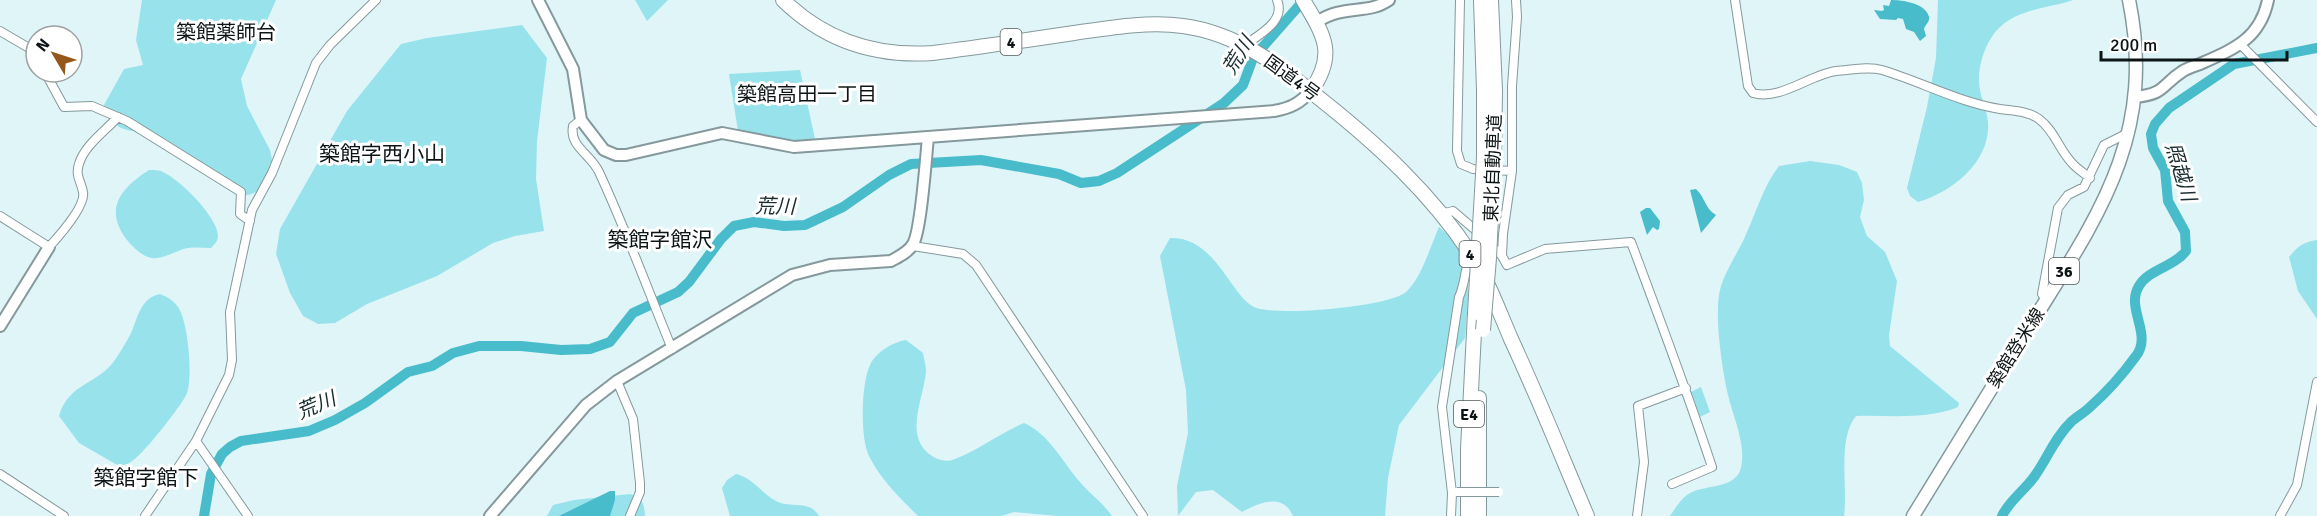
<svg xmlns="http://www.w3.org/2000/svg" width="2317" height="516" viewBox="0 0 2317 516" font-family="Signika,'Noto Sans JP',sans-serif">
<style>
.green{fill:#98e2ec}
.water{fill:#48bcca}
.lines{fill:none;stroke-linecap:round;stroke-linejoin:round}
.river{stroke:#48bcca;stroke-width:10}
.street-casing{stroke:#85999c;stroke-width:10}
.secondary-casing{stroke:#85999c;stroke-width:14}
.primary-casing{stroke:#85999c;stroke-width:15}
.highway-casing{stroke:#85999c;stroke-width:16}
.street{stroke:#fff;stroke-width:8}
.secondary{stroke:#fff;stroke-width:10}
.primary{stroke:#fff;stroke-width:12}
.highway{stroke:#fff;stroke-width:14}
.street-bridge-casing{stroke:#85999c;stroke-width:10;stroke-linecap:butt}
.highway-bridge-casing{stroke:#85999c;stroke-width:16;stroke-linecap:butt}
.street-bridge{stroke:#fff;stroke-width:8}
.highway-bridge{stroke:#fff;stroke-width:14}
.labels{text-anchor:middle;stroke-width:6;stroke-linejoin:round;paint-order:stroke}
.shield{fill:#fff;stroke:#565a5b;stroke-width:1.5}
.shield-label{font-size:16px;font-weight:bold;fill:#0d1415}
.street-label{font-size:18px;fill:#0d1415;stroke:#fff}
.neighbourhood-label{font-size:20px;fill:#0d1415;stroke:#fff}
.water-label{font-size:20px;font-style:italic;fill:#192d30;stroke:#fff}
.quarter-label{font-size:21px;fill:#0d1415;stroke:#fff}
</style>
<rect width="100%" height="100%" fill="#dff5f8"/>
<path class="green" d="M 142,0 L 276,0 L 241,79 L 247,106 L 270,150 L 274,170 C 265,184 259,197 240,195 C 223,193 186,149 163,138 C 137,126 115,140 104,105 L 124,69 L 143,65 L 136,40 Z
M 635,0 L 668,0 L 647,21 Z
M 1938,0 L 2073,0 C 2050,8 2018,9 2000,27 C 1985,41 1976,69 1980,90 C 1982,101 1987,111 1988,122 C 1991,161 1953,192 1918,202 L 1910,196 L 1907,188 L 1927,107 L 1936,58 Z
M 522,25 L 547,58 L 537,141 L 536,179 L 544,231 L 515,236 L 493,243 L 437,276 L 367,304 L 335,323 L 318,324 L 303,316 L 290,293 L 276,254 L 280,229 L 347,111 L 401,44 L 427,38 Z
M 800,70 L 815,139 L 740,144 L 729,74 Z
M 1810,161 L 1839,165 L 1857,172 L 1862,183 L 1864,200 L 1860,217 L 1864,228 L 1867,236 L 1885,252 L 1897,281 L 1889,335 L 1890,346 L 1959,403 L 1958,407 C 1927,420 1889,415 1856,416 C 1837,439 1848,486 1844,516 L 1670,516 C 1675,509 1680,500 1687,495 C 1702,484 1732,490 1740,471 C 1748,448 1733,417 1728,395 C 1722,369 1714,315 1720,290 C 1724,272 1740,250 1747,232 C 1757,210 1764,185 1779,166 Z
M 149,170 C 153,170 160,170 163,172 C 179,179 218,217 218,236 C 218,241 214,245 211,248 C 203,248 195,247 188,248 C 176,250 160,262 148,257 C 141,255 131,245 127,240 C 103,209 121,188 149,170 Z
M 1439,227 L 1468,252 L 1468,300 L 1465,338 L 1399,425 L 1388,478 L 1385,516 L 1293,516 C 1283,492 1258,503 1242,512 L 1213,490 L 1196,492 L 1178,516 L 1177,486 L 1188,433 L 1186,390 L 1160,256 L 1170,238 C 1202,237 1218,265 1235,288 C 1240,295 1246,303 1254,307 C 1275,317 1389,307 1406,292 C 1421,279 1431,245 1439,227 Z
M 2317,240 L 2317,319 L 2298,291 L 2289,257 C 2298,246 2303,242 2317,240 Z
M 160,294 C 167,297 173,300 178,307 C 188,321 193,376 187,393 C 183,404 142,456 132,461 C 129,464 124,465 119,466 L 79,443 L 59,416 C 68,385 93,385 111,365 C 117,358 127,341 131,333 C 138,318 140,298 160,294 Z
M 906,340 L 923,353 C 924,359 926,366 926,371 C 924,398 904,434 929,454 C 937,460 946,463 955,459 C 980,449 1000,433 1024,423 C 1049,434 1062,461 1079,481 C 1089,493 1103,503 1112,516 L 1058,516 L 1014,512 L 1001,516 L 918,516 C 899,497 881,480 869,456 C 860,438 861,384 870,365 C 876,352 893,342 906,340 Z
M 1701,387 L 1710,412 L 1700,417 L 1691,392 Z
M 736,474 C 753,478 761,493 776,501 C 791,509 809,499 819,516 L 730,516 L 722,488 L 727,480 Z
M 630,494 C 643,499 644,503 645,516 L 547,516 L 553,505 L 574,500 Z"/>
<path class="water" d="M 1891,0 C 1902,0 1926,3 1929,17 C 1930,22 1925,25 1924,29 L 1926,36 L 1920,41 L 1914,32 L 1906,29 L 1903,19 L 1898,18 L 1896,20 L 1880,19 L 1874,10 L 1882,11 L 1884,10 L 1883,5 L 1889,6 Z
M 1696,189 C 1705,197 1705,209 1716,215 L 1701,233 L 1690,190 Z
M 1646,208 L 1650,208 L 1660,221 L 1659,229 L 1657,230 L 1653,227 L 1647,235 L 1640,212 Z
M 610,491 L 615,491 L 615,500 L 610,516 L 559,516 Z"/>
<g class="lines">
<path class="river" d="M 204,516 L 211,474 L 222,454 L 230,447 L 241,441 L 309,431 L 335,420 L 365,403 L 408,372 L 432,366 L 453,353 L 479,346 L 521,346 L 561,350 L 590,349 L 610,342 L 633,313 L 678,292 L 689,282 L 721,239 L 734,226 L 754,222 L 784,226 L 805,225 L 843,207 L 889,175 L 911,164 L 981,160 L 1059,174 L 1081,183 L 1099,181 L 1117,173 L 1224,103 L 1243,85 L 1253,58 L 1304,0
M 2002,516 C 2009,501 2024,491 2034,477 C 2047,459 2055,437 2072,421 C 2078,416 2085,412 2090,407 C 2107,392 2123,374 2136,356 C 2153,334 2125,308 2139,286 C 2149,269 2174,267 2186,251 L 2185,232 L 2168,201 L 2165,170 L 2153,148 L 2151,134 L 2155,124 L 2169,108 L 2234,64 L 2317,48"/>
<defs>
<path id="street" d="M 1460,0 L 1457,151 L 1461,164 L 1473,169 L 1512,171
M 1735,0 L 1748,86 L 1753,93 C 1780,101 1811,74 1836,71 C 1851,70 1868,66 1882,70 C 1922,82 1958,102 2000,109 C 2013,111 2028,111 2039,119 C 2055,131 2059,150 2072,163 C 2077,169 2084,173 2090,178
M 0,31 L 29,48 L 36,57
M 1245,45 C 1260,34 1286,21 1277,0
M 2241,45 L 2317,122
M 45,72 L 64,107 L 92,106 L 127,121 L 241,192 L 240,214 L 250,221
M 581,120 L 573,126 C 569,147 591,154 599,172 C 626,230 648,290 672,349
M 1440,214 L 1453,211 L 1480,234
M 0,216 L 49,247 C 59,236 86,206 83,192 C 81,181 75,176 79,164 C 84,146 105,131 118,117
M 1490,244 L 1502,256 L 1507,265 L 1545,249 L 1631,242 C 1659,317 1687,391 1712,467 L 1672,484
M 913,246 L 963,254 L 976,265 L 1143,516
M 1502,256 L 1503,234 L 1512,171 L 1512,86 L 1517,17 L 1516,0
M 2046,300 L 2042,294 L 2058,208 L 2068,195 L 2084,187 L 2104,145 L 2130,132
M 617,381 L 633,419 L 640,483 L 640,492 L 630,516
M 196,441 L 248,516
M 0,474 L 64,516
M 145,516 L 196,441 L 229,375 L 232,360 L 230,312 L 252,210 L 272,173 L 316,63 L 330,45 L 376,0
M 1451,516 L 1452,493 L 1442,407 L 1459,297 C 1466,283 1464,265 1472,256
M 1637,516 L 1644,462 L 1638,406 L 1686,388
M 2280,516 L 2297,485 L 2317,382"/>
<path id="secondary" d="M 538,0 L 573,69 L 581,120 L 604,150 L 616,155 L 626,155 L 722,133 L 794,147 L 1274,111 C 1291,108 1300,103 1311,91
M 1317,22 C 1343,4 1368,15 1389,0
M 2135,97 C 2166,94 2161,85 2183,71 C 2188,68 2194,66 2200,64 C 2234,49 2260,39 2268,0
M 0,326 L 49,247
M 490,516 L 586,405 L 617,381 L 792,275 L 830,265 L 891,261 C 898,257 909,252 913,244 C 921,231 926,157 928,137"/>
<path id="primary" d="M 1913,516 C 1951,454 1989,392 2028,329 C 2096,219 2157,138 2129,0"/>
<path id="highway" d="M 783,0 C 825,41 875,57 933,53 C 980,47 1027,40 1074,33 C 1109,28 1147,21 1183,26 C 1236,33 1279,65 1319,98 C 1376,143 1432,194 1472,256 C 1488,281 1499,311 1511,339 C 1538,397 1562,457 1587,516
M 1303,0 C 1324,35 1337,54 1311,91
M 1481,0 L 1484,91 L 1484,157
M 1491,0 L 1495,91 L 1494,157
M 1479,398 L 1479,516
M 1468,516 L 1468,449 L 1475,313"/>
</defs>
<use href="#street" class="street-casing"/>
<use href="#secondary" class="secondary-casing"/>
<use href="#primary" class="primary-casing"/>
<use href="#highway" class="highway-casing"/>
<use href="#street" class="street"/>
<use href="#secondary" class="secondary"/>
<use href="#primary" class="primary"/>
<use href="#highway" class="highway"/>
<defs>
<path id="street-bridge" d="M 1457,492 L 1499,492"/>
<path id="highway-bridge" d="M 1475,313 L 1484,157
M 1483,330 L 1489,258 L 1494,157"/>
</defs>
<use href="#street-bridge" class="street-bridge-casing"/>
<use href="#highway-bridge" class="highway-bridge-casing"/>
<use href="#street-bridge" class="street-bridge"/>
<use href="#highway-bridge" class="highway-bridge"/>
</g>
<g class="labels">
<g class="shield">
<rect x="1000.5" y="29" width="21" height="26" rx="4.5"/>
<rect x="1459.5" y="241" width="21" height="26" rx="4.5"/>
<rect x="2049" y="258" width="30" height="26" rx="4.5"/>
<rect x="1454" y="401" width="30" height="26" rx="4.5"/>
</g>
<g class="shield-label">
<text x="1011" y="48">4</text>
<text x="1470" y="260">4</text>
<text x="2064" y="277">36</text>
<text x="1469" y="420">E4</text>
</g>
<g class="street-label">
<text transform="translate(1292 78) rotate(36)" y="6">国道4号</text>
<text transform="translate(1493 168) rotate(-88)" y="6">東北自動車道</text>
<text transform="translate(2016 348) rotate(-58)" y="6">築館登米線</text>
</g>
<g class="neighbourhood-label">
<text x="226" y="39">築館薬師台</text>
<text x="807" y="101">築館高田一丁目</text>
</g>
<g class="water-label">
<text transform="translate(1238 55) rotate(-58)" y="7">荒川</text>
<text transform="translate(2181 172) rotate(73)" y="7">照越川</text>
<text transform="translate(775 206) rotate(1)" y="7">荒川</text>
<text transform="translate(316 405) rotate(-23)" y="7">荒川</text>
</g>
<g class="quarter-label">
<text x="382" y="161">築館字西小山</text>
<text x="660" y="247">築館字館沢</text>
<text x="146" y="485">築館字館下</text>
</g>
</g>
<g transform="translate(54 54) rotate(309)"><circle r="28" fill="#ffffff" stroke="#9ea1a1" stroke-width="1.5"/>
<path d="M0-4.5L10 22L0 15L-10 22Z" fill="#95571c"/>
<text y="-9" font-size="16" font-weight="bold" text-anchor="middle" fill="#0d1415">N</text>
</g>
<path d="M2101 51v9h186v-9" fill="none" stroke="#0d1415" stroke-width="3"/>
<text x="2110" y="51" font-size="18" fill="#0d1415" stroke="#ffffff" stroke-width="4.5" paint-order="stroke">200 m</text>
</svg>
